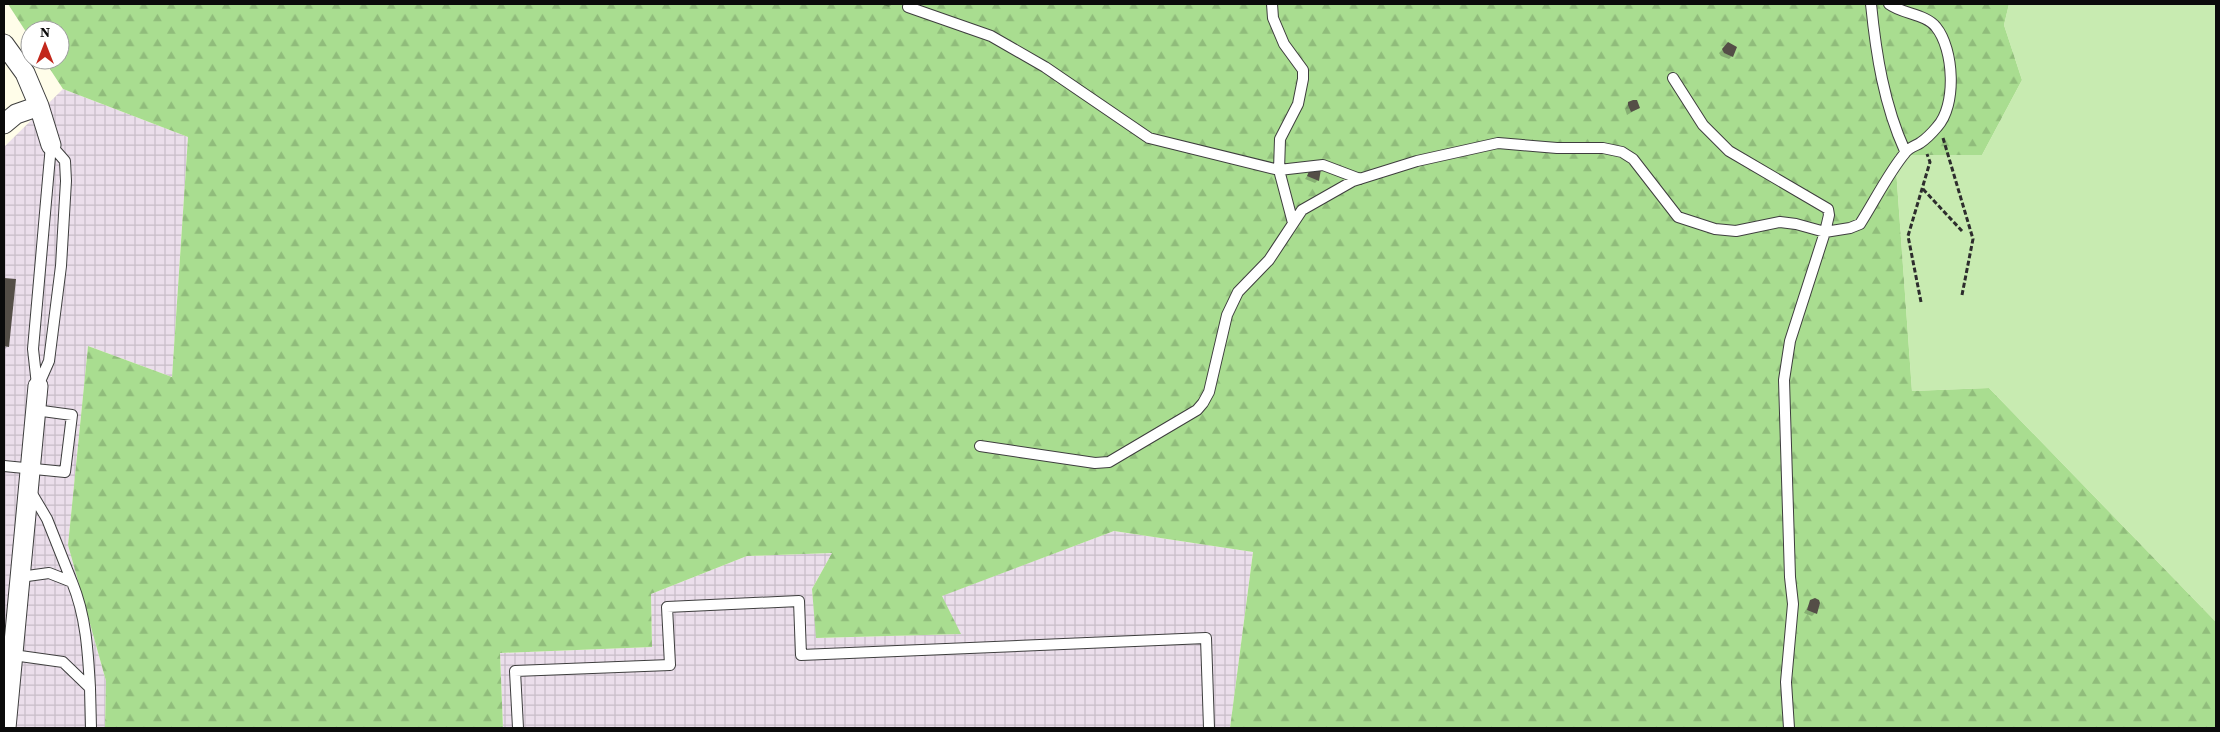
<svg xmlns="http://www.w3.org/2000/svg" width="2220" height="732" viewBox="0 0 2220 732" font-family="'Source Serif 4',serif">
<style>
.industrial{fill:url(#industrial-grid)}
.grass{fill:#c8ebb1}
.forest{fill:url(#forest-firs)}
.shadow{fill:#0003}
.building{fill:#544e47}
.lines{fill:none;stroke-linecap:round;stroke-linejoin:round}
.service-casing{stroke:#3e3e3e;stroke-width:12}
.minor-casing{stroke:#3e3e3e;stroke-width:21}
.path{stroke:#2d2d2d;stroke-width:3;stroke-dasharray:5 2.5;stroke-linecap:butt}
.service{stroke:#fff;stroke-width:10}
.minor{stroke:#fff;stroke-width:19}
</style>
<defs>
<pattern id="industrial-grid" width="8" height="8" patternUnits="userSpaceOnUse" patternTransform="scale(1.25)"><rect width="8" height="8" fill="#ebdeeb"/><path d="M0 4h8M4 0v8" fill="none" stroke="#c8bdc8"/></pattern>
<pattern id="forest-firs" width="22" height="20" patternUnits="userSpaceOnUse" patternTransform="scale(1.25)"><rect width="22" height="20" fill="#a9dd90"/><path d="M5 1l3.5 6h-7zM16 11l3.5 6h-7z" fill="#90bc7b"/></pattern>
</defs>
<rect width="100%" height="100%" fill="#fffde9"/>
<path class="industrial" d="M 63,89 L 188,137 L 172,377 L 88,346 L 68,545 L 106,681 L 105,728 L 4,728 L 4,147 Z
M 1114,531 L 1253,552 L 1230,728 L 503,728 L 500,653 L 652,647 L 651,594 L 747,556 L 832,553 L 812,589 L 817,638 L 960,634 L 941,596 Z"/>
<path class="grass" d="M 2009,4 L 2216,4 L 2216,622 L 1989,388 L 1912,391 L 1895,155 L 1982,155 L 2022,80 L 2004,25 Z"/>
<path class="forest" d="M 8,4 L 2009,4 L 2004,25 L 2022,80 L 1982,155 L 1895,155 L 1912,391 L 1989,388 L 2216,622 L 2216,728 L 1230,728 L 1253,552 L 1114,531 L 942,596 L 961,634 L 816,638 L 812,589 L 832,553 L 747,556 L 651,594 L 652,647 L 500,653 L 503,728 L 105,728 L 106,681 L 68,545 L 88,346 L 172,377 L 188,137 L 63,89 L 44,60 L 60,60 L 60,30 L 30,30 L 30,38 Z"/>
<path class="shadow" d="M 881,4 L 892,4 L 889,7 Z
M 1728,44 L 1732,56 L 1729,59 L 1721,56 L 1719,53 Z
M 1629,103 L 1639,108 L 1627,115 L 1625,109 Z
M 1311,170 L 1318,180 L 1315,183 L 1305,179 Z
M 4,279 L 14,280 L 8,346 L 4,350 Z
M 1811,601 L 1815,613 L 1812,616 L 1804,613 Z"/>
<path class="building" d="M 1728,42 L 1737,47 L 1733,57 L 1724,53 L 1722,49 Z
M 1633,100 L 1637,100 L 1640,108 L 1631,112 L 1628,105 L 1628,102 Z
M 1310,169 L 1321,169 L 1319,181 L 1307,176 Z
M 4,278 L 16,279 L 9,347 L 4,346 Z
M 1815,598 L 1819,600 L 1820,603 L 1817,614 L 1807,610 L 1810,600 Z"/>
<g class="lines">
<defs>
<path id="service" d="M 1871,4 C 1876,54 1884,105 1905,151
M 908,7 L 991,36 L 1045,67 L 1149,138 L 1279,170 L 1280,139 L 1298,104 L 1303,79 L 1303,70 L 1284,44 L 1273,18 L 1272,4
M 1293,223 L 1279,170 L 1323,165 L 1360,179
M 37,385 L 33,349 L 51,145
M 38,386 L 49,361 L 61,266 L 66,181 L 65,161 L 51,145
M 980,446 L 1095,463 L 1109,462 L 1197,410 L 1203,403 L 1209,392 L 1227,315 L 1238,292 L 1269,260 L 1302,210 L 1353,181 L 1417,161 L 1498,143 L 1557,148 L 1603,148 L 1622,152 L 1633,159 L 1678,217 L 1715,229 L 1736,231 L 1780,222 L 1796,224 L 1825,232 L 1829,215 L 1828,209 L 1729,151 L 1703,125 L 1673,78
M 4,466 L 65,472 L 72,415 L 35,410
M 31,492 L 47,519 L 72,582
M 20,577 L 49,573 L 72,582 C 86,616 88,651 90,688
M 13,655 L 63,662 L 90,688 L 91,728
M 518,728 L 515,671 L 670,665 L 667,607 L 799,601 L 801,655 L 1206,638 L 1209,728
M 1789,728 L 1786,682 L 1793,604 L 1790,577 L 1784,380 L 1790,341 L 1825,232 L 1850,228 L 1860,224 C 1874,202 1889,172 1905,153 C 1908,148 1915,146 1920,143 C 1926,139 1932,133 1937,127 C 1957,106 1954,49 1936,27 C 1926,14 1902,14 1889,4"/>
<path id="minor" d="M 4,44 L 25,73 L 39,106 L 16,114 L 4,124
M 39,106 L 51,145
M 6,728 L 38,386"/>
</defs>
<use href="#service" class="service-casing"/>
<use href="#minor" class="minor-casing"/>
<path class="path" d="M 1943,138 L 1973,239 L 1962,295
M 1923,189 L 1962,231
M 1921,302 L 1908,236 L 1930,162 L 1927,154"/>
<use href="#service" class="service"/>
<use href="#minor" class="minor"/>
</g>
<rect width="2220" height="732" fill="none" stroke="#0b0b0b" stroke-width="10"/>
<g transform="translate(45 45)"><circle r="24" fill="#ffffff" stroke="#9d9d9d"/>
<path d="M0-4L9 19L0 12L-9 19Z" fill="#c2281c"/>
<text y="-8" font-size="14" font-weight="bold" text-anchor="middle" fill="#0b0b0b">N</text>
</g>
</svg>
